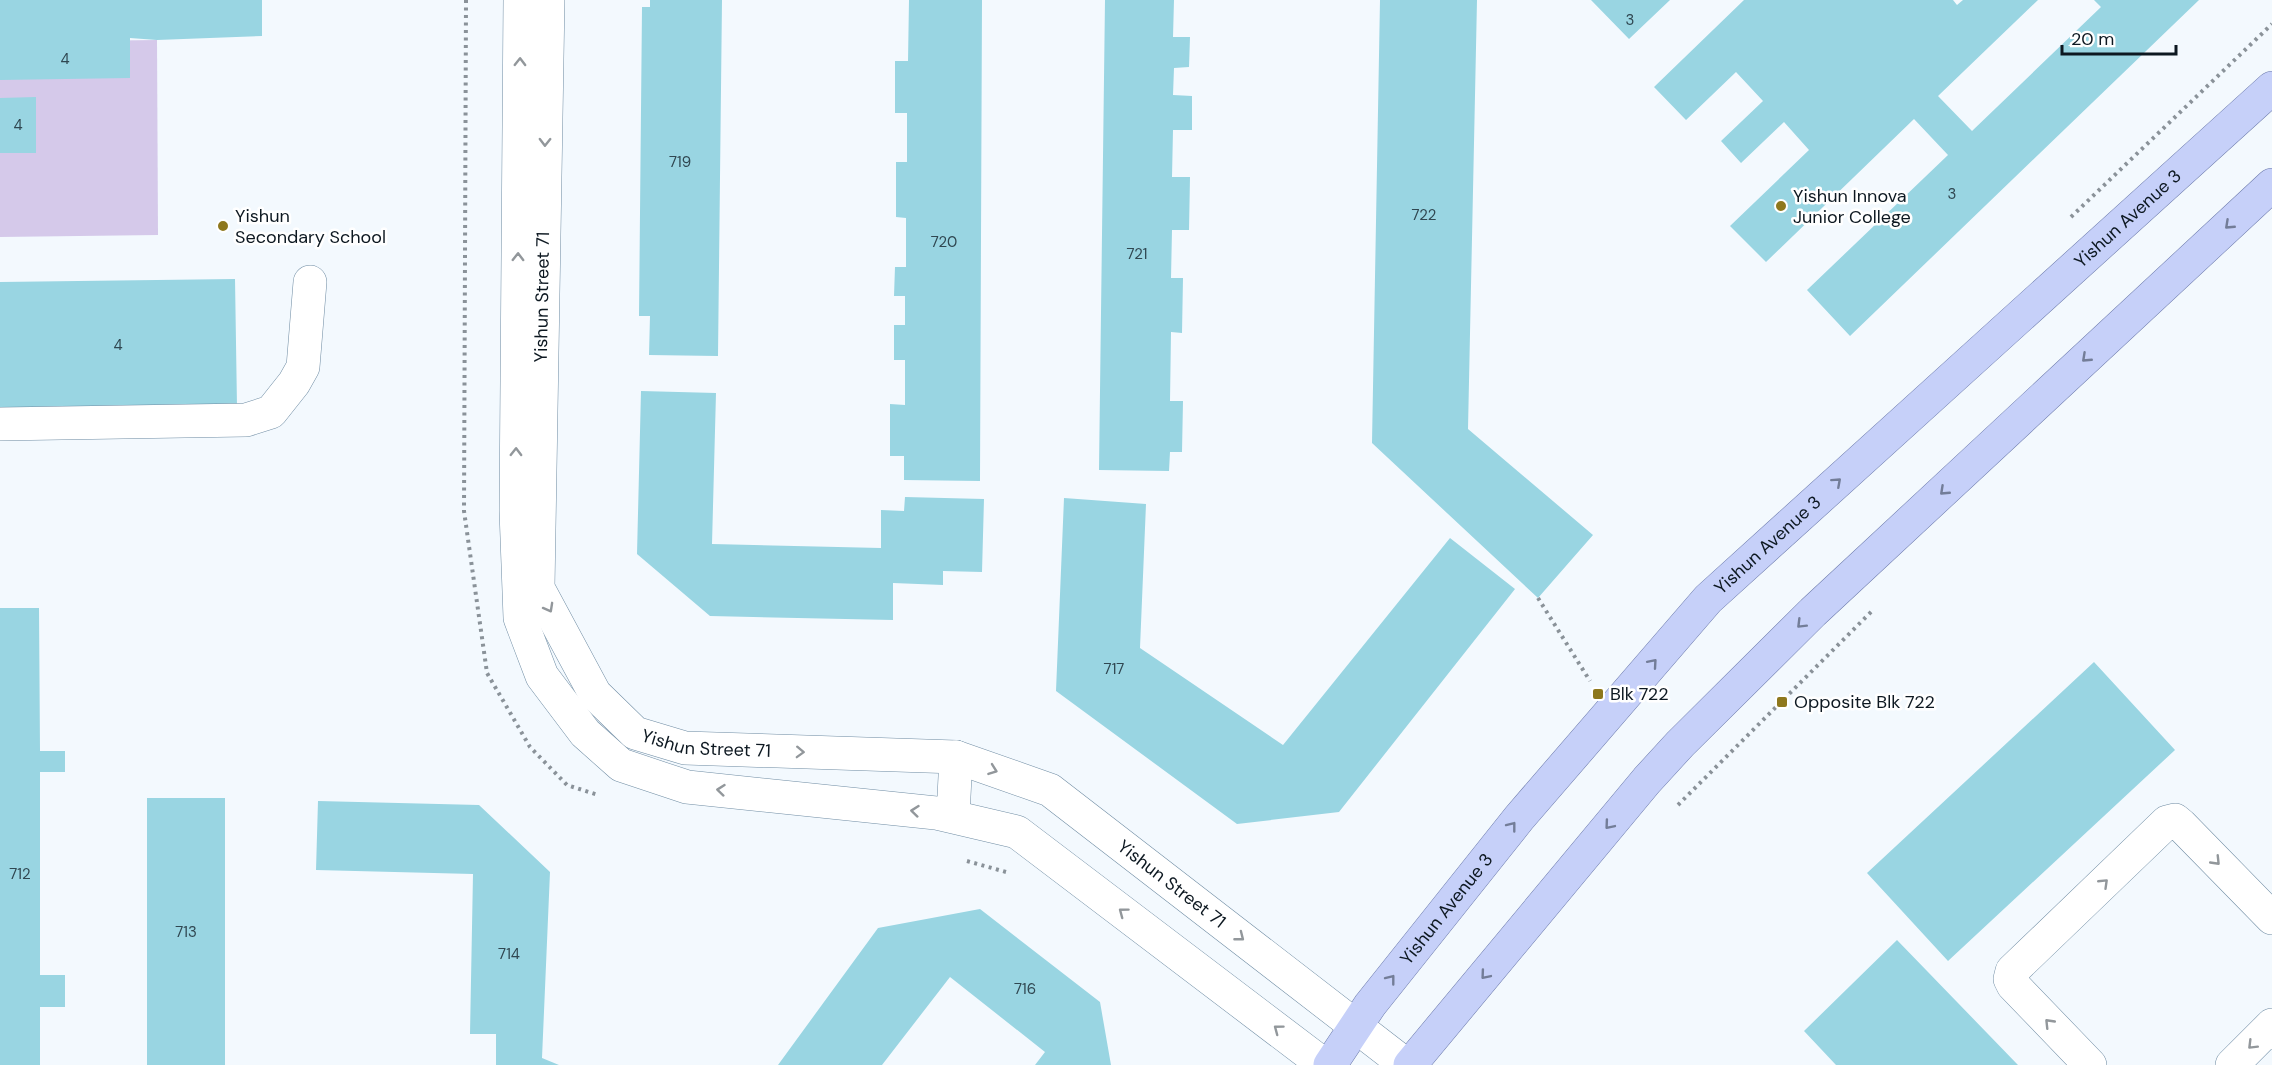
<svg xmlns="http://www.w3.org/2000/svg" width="2272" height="1065" viewBox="0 0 2272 1065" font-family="'DM Sans',sans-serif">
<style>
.green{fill:#d5c9ea}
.building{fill:#99d5e2}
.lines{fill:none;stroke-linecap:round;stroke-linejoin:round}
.minor-casing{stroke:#708da4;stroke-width:34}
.major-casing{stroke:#6d7bab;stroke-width:34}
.path{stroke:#8a9299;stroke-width:4;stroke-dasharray:3 4.5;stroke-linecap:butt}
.minor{stroke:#fff;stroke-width:33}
.major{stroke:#c6d0f9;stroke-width:33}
.oneway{stroke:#92979b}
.oneway2{stroke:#737d98}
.poi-dot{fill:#8e781d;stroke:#fff;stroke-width:2}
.labels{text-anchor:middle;stroke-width:5;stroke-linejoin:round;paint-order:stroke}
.number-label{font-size:15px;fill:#304751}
.poi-label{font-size:18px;fill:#0d1821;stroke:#fff;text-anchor:start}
.street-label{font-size:18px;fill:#0d1821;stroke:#fff}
</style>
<rect width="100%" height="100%" fill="#f3f9fe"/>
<path class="green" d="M 157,40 L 158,235 L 0,237 L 0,42 Z"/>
<path class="building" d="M 0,0 L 262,0 L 262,36 L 157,40 L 130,38 L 130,78 L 0,80 Z
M 650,0 L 722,0 L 718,356 L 649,355 L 650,316 L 639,316 L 642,7 L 650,7 Z
M 909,0 L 982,0 L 980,481 L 904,480 L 904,456 L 890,456 L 890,404 L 905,405 L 905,360 L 894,360 L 894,325 L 905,325 L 905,296 L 894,296 L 895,267 L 906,267 L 906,218 L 896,217 L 896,162 L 907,162 L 907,113 L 895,113 L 895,61 L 908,61 Z
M 1105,0 L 1174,0 L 1173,37 L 1190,37 L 1189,67 L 1174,68 L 1173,95 L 1192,96 L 1192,130 L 1173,130 L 1172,177 L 1190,177 L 1189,230 L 1172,230 L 1171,278 L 1183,278 L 1182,333 L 1171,332 L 1170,401 L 1183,401 L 1182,452 L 1170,452 L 1169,471 L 1099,470 Z
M 1380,0 L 1477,0 L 1468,429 L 1593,535 L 1538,598 L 1372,443 Z
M 1591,0 L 1670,0 L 1629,39 Z
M 1744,0 L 1953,0 L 1957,5 L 1963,0 L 2038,0 L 1938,96 L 1972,131 L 2101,7 L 2094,0 L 2199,0 L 1850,336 L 1807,290 L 1948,155 L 1914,119 L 1766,262 L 1730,226 L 1809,150 L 1784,122 L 1741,163 L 1721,141 L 1763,101 L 1736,72 L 1686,120 L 1654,87 Z
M 36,97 L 36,153 L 0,153 L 0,98 Z
M 235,279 L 237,407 L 0,411 L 0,282 Z
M 641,391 L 716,393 L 712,544 L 881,548 L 881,510 L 904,511 L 905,497 L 984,499 L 982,572 L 943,571 L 943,585 L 893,583 L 893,620 L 710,616 L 637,554 Z
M 1064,498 L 1146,504 L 1140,648 L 1283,745 L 1450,538 L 1515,589 L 1339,812 L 1237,824 L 1056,691 Z
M 0,608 L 39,608 L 40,751 L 65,751 L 65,772 L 40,772 L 40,975 L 65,975 L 65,1007 L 40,1007 L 40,1065 L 0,1065 Z
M 2094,662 L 2175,750 L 1948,961 L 1867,873 Z
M 147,798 L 225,798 L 225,1065 L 147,1065 Z
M 318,801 L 479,805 L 550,872 L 542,1058 L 559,1065 L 496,1065 L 496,1034 L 470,1034 L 473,874 L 316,870 Z
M 980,909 L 1100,1002 L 1111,1065 L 1035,1065 L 1045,1052 L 950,977 L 882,1065 L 778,1065 L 878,928 Z
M 1897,940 L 2018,1065 L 1836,1065 L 1804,1031 Z"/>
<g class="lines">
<defs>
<g id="minor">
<path d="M 520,0 L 516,511 L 520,618 L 542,676 L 585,733 L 621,765 L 687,787 L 936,813 L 1017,832 L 1324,1065"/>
<path id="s1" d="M 548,0 L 538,588 L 595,694 L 635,733 L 685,748 L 956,757 L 1050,790 L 1406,1065"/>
<path d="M 0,424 L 246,420 L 271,412 L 294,383 L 303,367 L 310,282"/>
<path d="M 953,816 L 956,757"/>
<path d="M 2090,1065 L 2013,985 L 2010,979 L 2012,971 L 2167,822 L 2175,820 L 2181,825 L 2272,918"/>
<path d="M 2232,1065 L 2272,1025"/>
</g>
<g id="major">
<path id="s2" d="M 1330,1065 L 1370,1005 L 1519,818 L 1708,599 L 2272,88"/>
<path d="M 1410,1065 L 1647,780 L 1680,744 L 1813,612 L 2272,185"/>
</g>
</defs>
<use href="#minor" class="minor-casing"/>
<use href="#major" class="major-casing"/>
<path class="path" d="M 466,0 L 464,511 L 487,673 L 530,747 L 567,785 L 598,795
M 2071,217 L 2272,24
M 1538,598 L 1590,681
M 1678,805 L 1874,609
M 967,861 L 1006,872"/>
<use href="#minor" class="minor"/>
<use href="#major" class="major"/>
</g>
<defs><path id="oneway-chevron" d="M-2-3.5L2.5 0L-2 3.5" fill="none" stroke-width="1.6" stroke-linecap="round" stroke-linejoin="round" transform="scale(1.5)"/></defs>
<g class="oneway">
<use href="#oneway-chevron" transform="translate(520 62) rotate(-89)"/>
<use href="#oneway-chevron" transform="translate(545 142) rotate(91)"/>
<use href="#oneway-chevron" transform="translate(518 257) rotate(-89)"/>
<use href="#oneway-chevron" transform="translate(516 452) rotate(-89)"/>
<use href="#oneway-chevron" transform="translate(549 608) rotate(61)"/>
<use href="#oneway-chevron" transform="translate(800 752) rotate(2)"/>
<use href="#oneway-chevron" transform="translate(993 770) rotate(20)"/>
<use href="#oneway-chevron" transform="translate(721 790) rotate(-174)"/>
<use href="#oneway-chevron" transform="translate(915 811) rotate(-174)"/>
<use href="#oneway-chevron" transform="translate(2216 861) rotate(46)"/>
<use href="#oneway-chevron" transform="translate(2104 883) rotate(-44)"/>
<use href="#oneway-chevron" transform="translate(1123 912) rotate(-143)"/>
<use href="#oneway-chevron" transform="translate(1240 937) rotate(38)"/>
<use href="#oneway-chevron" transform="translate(2049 1023) rotate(-134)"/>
<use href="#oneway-chevron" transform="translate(1278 1029) rotate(-143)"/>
<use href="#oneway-chevron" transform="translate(2252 1045) rotate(135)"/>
</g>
<g class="oneway2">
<use href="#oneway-chevron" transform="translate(2229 225) rotate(137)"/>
<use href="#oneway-chevron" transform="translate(2086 358) rotate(137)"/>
<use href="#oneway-chevron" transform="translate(1837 482) rotate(-42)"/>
<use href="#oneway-chevron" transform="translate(1944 491) rotate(137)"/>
<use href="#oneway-chevron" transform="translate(1801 624) rotate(135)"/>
<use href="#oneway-chevron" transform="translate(1653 663) rotate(-49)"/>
<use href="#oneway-chevron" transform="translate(1609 825) rotate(130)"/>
<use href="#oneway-chevron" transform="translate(1512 826) rotate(-52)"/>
<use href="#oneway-chevron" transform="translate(1485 975) rotate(130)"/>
<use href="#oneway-chevron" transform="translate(1391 979) rotate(-52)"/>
</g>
<g class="poi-dot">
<circle cx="1781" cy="206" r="6"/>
<circle cx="223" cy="226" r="6"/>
<rect x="1592" y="688" width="12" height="12" rx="3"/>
<rect x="1776" y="696" width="12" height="12" rx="3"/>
</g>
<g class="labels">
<g class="number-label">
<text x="1630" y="25">3</text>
<text x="65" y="64">4</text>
<text x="18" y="130">4</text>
<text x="680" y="167">719</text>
<text x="1952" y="199">3</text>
<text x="1424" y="220">722</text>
<text x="944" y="247">720</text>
<text x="1137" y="259">721</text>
<text x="118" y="350">4</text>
<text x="1114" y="674">717</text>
<text x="20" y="879">712</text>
<text x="186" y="937">713</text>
<text x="509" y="959">714</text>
<text x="1025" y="994">716</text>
</g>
<g class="poi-label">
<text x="1793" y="202">Yishun Innova<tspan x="1793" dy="21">Junior College</tspan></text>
<text x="235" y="222">Yishun<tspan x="235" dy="21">Secondary School</tspan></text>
<text x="1610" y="700">Blk 722</text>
<text x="1794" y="708">Opposite Blk 722</text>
</g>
<g class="street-label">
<text dy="6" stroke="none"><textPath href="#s2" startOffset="1167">Yishun Avenue 3</textPath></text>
<text transform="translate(542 297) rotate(-89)" y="6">Yishun Street 71</text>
<text dy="6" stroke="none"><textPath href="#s2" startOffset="681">Yishun Avenue 3</textPath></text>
<text dy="6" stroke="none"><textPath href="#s1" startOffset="837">Yishun Street 71</textPath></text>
<text dy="6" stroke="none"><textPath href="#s1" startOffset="1341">Yishun Street 71</textPath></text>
<text dy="6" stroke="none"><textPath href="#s2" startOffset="195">Yishun Avenue 3</textPath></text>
</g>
</g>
<path d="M2062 45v9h114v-9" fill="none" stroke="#0d1821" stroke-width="3"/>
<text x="2071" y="45" font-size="18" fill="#0d1821" stroke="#ffffff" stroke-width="4.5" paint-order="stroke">20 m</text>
</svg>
